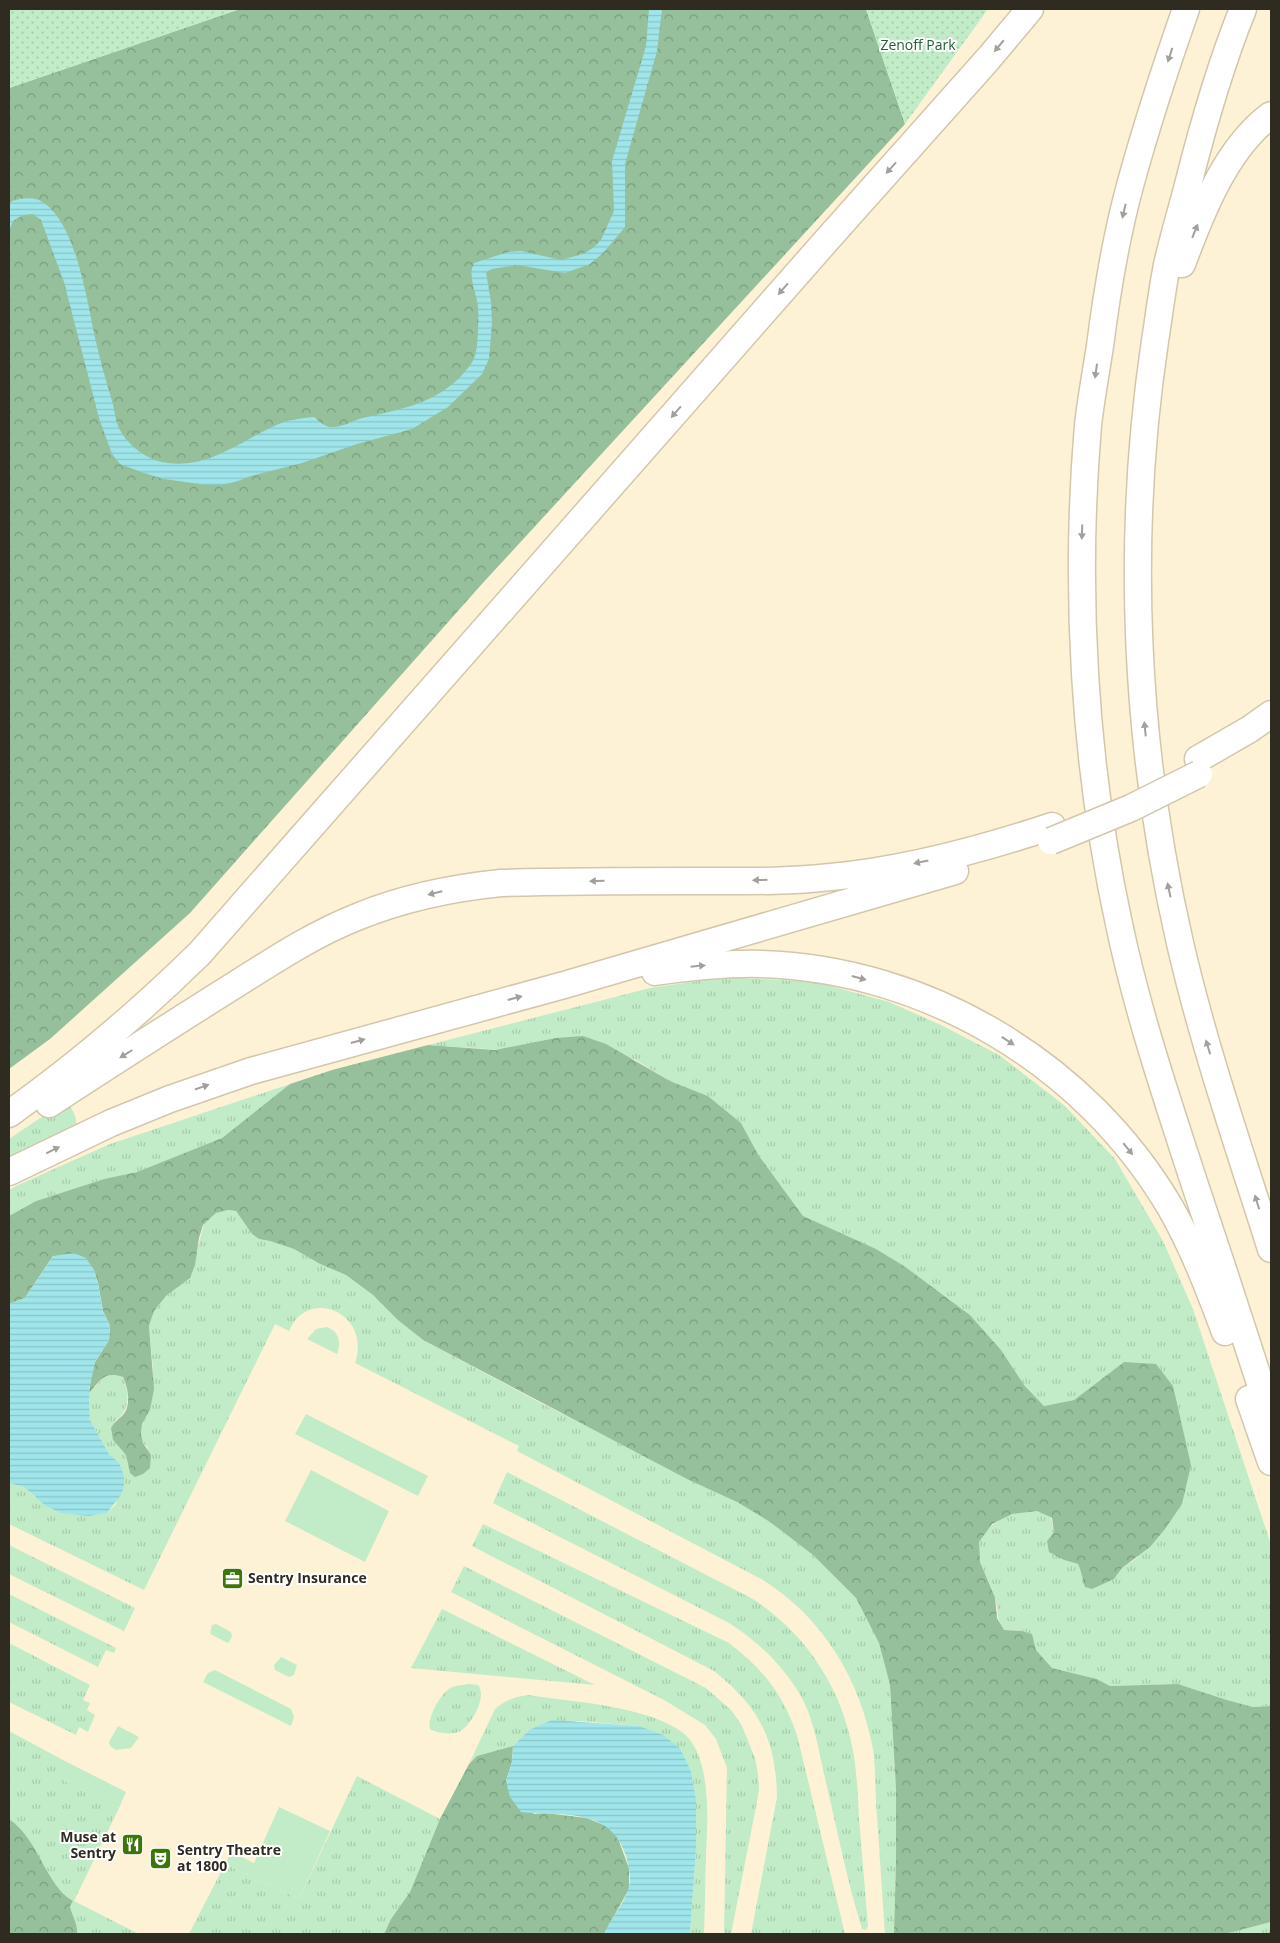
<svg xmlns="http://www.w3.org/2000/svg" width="1280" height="1943" viewBox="0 0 1280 1943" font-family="'Open Sans',sans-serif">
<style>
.grass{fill:url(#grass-tufts)}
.forest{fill:url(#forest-crowns)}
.park{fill:url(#park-dots)}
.garden{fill:#c1ecc7}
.water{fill:url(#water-rules)}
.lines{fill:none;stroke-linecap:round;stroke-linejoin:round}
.highway-casing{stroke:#d2c7ac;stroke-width:29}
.highway{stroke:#fff;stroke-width:26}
.highway-bridge-casing{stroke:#d2c7ac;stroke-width:29;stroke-linecap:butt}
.highway-bridge{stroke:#fff;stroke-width:26}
.oneway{fill:#a1a09b}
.labels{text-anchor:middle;stroke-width:4;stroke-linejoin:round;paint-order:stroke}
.park-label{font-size:14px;fill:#1f5f30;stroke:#fff}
.poi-label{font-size:14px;font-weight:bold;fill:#2f2b21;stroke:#fff;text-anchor:start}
</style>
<defs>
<pattern id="grass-tufts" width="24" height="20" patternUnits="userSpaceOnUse" patternTransform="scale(1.25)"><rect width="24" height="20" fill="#c1ecc7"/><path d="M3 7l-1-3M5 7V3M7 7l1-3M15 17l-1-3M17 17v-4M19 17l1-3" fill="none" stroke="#a6cbab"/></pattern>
<pattern id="forest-crowns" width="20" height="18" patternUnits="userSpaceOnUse" patternTransform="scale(1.25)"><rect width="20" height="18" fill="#95c09b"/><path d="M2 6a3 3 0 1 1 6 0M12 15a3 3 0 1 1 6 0" fill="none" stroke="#7a9c7e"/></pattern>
<pattern id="park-dots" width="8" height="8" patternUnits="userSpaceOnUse" patternTransform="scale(1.25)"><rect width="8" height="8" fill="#c1ecc7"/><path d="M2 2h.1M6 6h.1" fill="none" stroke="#a6cbab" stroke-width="1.8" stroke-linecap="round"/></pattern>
<pattern id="water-rules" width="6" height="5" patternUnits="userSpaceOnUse" patternTransform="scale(1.25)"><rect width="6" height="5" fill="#9fe5ea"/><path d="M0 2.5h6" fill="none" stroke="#89c5c8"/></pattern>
</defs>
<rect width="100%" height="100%" fill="#fef2d6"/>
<path class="grass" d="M 725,977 L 816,982 L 889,1002 L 941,1025 L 999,1055 L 1064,1105 L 1115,1159 L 1163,1241 L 1193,1309 L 1271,1545 L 1271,1706 L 1253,1707 L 1227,1700 L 1178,1684 L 1110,1686 L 1097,1679 L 1052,1668 L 1036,1650 L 1031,1634 L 1022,1631 L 1004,1630 C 995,1615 999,1612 995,1597 C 991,1581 973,1558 979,1542 C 985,1523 1019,1507 1037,1511 C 1042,1512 1047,1516 1051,1518 L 1054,1532 L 1047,1541 L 1064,1560 L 1078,1564 L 1083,1573 L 1082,1579 L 1114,1579 L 1122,1568 L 1137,1558 L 1191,1465 L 1186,1445 L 1124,1362 L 1074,1400 L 1044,1406 L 1024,1385 L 1001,1350 L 970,1315 L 938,1291 L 803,1216 L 759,1156 L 741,1123 L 708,1096 L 670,1081 L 634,1059 L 428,1045 L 650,988 Z
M 290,1084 L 222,1138 L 137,1172 L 104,1179 L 36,1201 L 9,1216 L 9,1190 L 16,1186 L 110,1144 Z
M 61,1104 L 68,1104 C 74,1111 77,1118 76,1127 L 9,1164 L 9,1139 Z
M 228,1210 L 236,1211 L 252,1234 L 259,1239 L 270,1241 L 294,1249 L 320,1264 L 346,1275 L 373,1295 L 421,1339 L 541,1403 L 737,1502 L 770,1522 L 813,1555 L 856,1598 L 879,1643 L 890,1685 L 896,1789 L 896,1861 L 894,1934 L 885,1934 C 882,1895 880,1856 877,1817 C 875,1795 876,1771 873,1749 C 860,1679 823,1618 763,1580 L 517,1451 L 519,1446 L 355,1363 C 372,1313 308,1286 289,1331 L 275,1324 L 144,1590 L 9,1524 L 9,1483 L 24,1487 L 35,1497 L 79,1514 L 89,1516 L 107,1513 L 116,1504 L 119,1463 L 109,1454 L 90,1420 L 89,1393 L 104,1377 L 114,1373 L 123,1377 C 129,1392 131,1410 116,1420 L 113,1440 L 126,1455 L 130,1473 L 148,1448 L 143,1443 L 141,1434 L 142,1424 L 150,1410 L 153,1369 L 149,1326 L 154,1311 L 166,1296 L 190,1278 L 204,1224 L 216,1213 Z
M 507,1472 L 753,1599 C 806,1634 842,1688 853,1751 C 857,1773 858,1797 859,1819 C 862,1855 865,1890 868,1926 L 866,1930 L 862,1929 C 847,1880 837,1829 825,1778 C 818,1748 814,1715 796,1688 C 778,1661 756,1640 729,1623 L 493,1503 Z
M 483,1524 L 729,1643 C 763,1669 783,1694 797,1735 L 845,1934 L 751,1934 L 777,1797 C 776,1739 759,1707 714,1671 L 472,1546 Z
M 9,1545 L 135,1608 L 124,1631 L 9,1574 Z
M 464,1566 L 706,1688 L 732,1711 L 742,1726 L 755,1758 L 758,1774 L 759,1789 L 756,1807 L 731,1934 L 724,1934 L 727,1768 L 716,1739 L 705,1725 L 664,1700 L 451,1592 Z
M 9,1594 L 116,1648 L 114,1653 L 106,1650 L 98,1667 L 9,1622 Z
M 442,1609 L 595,1685 L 411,1668 Z
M 9,1643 L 90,1685 L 83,1700 L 90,1703 L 87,1710 L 95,1715 L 88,1732 L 79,1727 L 76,1735 L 9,1702 Z
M 469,1684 L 478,1685 C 488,1697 470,1728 458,1732 C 450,1735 437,1733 430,1729 C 427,1718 440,1695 449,1689 C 454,1685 463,1685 469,1684 Z
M 528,1695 C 573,1702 640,1705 679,1730 C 714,1752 707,1823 706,1858 C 705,1884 705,1909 704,1934 L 690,1934 L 696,1849 L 696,1799 L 691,1771 L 680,1748 L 639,1726 L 578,1721 L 529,1730 L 513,1746 L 477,1756 L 469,1764 L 495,1709 C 505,1700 515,1697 528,1695 Z
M 9,1731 L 63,1760 L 57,1777 L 119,1808 L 74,1901 L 139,1934 L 77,1934 C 77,1924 72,1916 70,1905 L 73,1901 C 46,1886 39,1839 9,1819 Z
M 357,1776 L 440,1819 L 410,1892 L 391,1919 L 384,1934 L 189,1934 L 225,1864 L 299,1899 Z
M 1271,1922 L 1271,1934 L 1225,1934 Z"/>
<path class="forest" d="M 240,9 L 866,9 L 905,124 L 481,585 L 190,913 L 50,1039 L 9,1069 L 9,88 Z
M 583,1036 L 606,1044 L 670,1081 L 708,1096 L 741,1123 L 759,1156 L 803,1216 L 876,1249 L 904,1266 L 970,1315 L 1001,1350 L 1024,1385 L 1044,1406 L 1074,1400 L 1124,1362 L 1156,1364 L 1173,1386 L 1191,1465 L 1182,1504 L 1165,1529 L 1150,1547 L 1122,1568 L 1114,1579 L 1092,1589 L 1085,1587 C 1082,1579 1082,1572 1078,1564 L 1064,1560 L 1049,1552 L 1047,1541 L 1054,1532 L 1052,1518 L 1037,1511 L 1012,1514 L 992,1524 L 979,1542 L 980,1562 L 995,1597 L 997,1618 L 1004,1630 L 1022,1631 L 1032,1634 L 1036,1650 L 1052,1668 L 1097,1679 L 1110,1686 L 1178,1684 L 1227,1700 L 1253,1707 L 1271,1706 L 1271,1922 L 1225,1934 L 894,1934 L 896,1861 L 896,1789 L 890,1685 L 879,1643 L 856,1598 L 813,1555 L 770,1522 L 737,1502 L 687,1479 L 423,1340 L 398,1320 L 373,1295 L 346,1275 L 320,1264 L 294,1249 L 270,1241 L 259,1239 L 252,1234 L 236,1211 L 228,1210 L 216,1213 L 203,1225 L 199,1238 L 195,1265 L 190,1278 L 166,1296 L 154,1311 L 149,1326 L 154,1389 L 150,1410 L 142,1424 L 141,1434 L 143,1443 L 151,1455 L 150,1468 L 143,1474 L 135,1477 L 130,1473 L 126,1455 L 113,1440 L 111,1428 C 114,1423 117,1420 122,1416 C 132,1406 128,1388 123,1377 C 104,1371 101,1380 89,1393 L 91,1378 L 95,1362 L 109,1340 L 110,1326 L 103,1311 L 98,1283 L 94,1270 L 53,1256 L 25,1298 L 9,1304 L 9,1216 L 36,1201 L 104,1179 L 137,1172 L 222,1138 L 290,1084 L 332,1070 L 428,1045 L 495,1050 L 556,1038 Z
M 513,1746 L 512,1762 L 506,1781 L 534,1814 L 545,1813 L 587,1818 L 606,1826 L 617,1836 L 629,1868 L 629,1889 L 604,1934 L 384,1934 L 391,1919 L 410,1892 L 440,1819 L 469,1764 L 477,1756 Z
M 9,1819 C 39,1839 46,1886 73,1901 L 70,1906 C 72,1916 78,1924 77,1934 L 9,1934 Z"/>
<path class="park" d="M 9,9 L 240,9 L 9,88 Z
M 866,9 L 988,9 L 905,124 Z"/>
<path class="garden" d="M 327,1327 C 340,1332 341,1343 337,1354 L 307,1339 L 316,1329 Z
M 306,1414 L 428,1476 L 418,1496 L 295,1434 Z
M 311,1470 L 389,1511 L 365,1562 L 285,1521 Z
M 216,1624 L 231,1632 L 232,1637 L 228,1643 L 210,1634 L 212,1625 Z
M 281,1657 L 297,1665 L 294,1675 L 289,1677 L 275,1670 L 274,1665 Z
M 215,1670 L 291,1709 L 294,1717 L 291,1726 L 203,1682 L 208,1673 Z
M 118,1726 L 139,1737 L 131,1748 L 116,1750 L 110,1746 L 109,1742 Z
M 63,1760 L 126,1792 L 119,1808 L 56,1777 Z
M 279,1807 L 330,1831 L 299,1899 L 225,1864 L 231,1852 L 254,1863 Z"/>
<path class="water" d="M 649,9 L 662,9 L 657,51 L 625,164 L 625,227 L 603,253 L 590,264 L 565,273 L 517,265 L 492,269 L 486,272 L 491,302 L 492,323 L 489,359 L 482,374 L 448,407 L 412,429 L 357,444 L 302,463 L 251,476 L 238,481 L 222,485 L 207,485 L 164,479 L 144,473 L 120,464 L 112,454 L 99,418 L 64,282 L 41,220 L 33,214 L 23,215 L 13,221 L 9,231 L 9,205 L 12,201 C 22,198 35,196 44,203 C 78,226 88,309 97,346 C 101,365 107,383 112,401 C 115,410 115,422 120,430 C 129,447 149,461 168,463 C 212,469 246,436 284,422 C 294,419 304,418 314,417 C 319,421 324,426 330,427 C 343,428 355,419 367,417 C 402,409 436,403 462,375 C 467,369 473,363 475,356 C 478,346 479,318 478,307 C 477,293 467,276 474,263 L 508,252 L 521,251 L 561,260 L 583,254 L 593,248 L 601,240 L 614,211 L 612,161 L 646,46 Z
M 74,1253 L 86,1258 L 94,1270 L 98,1283 L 103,1311 L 110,1326 L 109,1340 L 95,1362 L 89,1391 L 90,1420 L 109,1454 L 119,1463 L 124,1476 L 124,1486 L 121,1495 L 107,1513 L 89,1516 L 61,1513 L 46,1506 L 24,1487 L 9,1483 L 9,1304 L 25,1298 L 53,1256 Z
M 552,1720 L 639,1726 L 663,1735 L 680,1748 L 691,1771 L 696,1799 L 696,1849 L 690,1934 L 604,1934 C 610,1919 623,1906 628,1890 C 632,1880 629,1866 626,1856 C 610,1806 563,1817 521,1812 L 510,1797 L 506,1781 L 512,1762 L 513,1746 L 529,1730 Z"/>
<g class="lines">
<defs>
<path id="highway" d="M 1186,9 C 1166,66 1147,124 1131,182 C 1116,236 1107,291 1100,346 C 1096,372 1091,399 1088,425 C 1074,590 1084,763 1119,924 C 1137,1010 1165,1093 1192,1176 C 1219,1256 1245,1337 1271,1417
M 1243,9 C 1220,66 1203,125 1188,185 C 1181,212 1173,238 1167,265 C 1162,290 1159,316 1155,341 C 1125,541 1135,747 1180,943 C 1204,1047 1239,1148 1271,1249
M 1182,264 C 1201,213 1226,148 1271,115
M 1198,759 L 1250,729 L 1271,714
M 655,972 C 690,967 726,963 761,964 C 927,969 1086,1064 1170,1207 C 1193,1247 1209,1289 1225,1332
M 49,1104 C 112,1063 174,1023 238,983 C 276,959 314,934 357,917 C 403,898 451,888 501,883 C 566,881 632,881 698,881 C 742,881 787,882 831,877 C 906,870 980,850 1052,826
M 9,1114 C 75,1067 141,1011 200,953 L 826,241 L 989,58 L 1030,9
M 9,1172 L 111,1123 L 170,1099 L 251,1071 L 564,985 L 955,871
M 1249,1399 L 1271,1462"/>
</defs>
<use href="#highway" class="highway-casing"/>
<use href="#highway" class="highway"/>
<defs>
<path id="highway-bridge" d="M 1051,841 L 1131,808 L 1199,774"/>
</defs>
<use href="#highway-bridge" class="highway-bridge-casing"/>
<use href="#highway-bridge" class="highway-bridge"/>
</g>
<defs><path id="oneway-solid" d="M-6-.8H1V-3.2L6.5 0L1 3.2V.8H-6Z" transform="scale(1.25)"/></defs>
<g class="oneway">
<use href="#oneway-solid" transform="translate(999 46) rotate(130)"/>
<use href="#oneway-solid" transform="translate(1170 55) rotate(108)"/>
<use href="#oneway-solid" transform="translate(891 168) rotate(132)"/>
<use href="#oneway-solid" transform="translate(1124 211) rotate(103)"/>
<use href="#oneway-solid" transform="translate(1195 231) rotate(-68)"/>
<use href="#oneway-solid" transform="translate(783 289) rotate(131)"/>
<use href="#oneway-solid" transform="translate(1096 371) rotate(98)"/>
<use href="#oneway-solid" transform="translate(676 412) rotate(131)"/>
<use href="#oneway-solid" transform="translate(1082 532) rotate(92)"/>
<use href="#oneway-solid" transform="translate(1145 729) rotate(-96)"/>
<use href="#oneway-solid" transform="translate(921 862) rotate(168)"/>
<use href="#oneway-solid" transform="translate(760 880) rotate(179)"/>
<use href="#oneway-solid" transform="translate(597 881) rotate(179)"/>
<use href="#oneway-solid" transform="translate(1169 890) rotate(-102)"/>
<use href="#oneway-solid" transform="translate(435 893) rotate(166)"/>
<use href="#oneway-solid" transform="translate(698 966) rotate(-6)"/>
<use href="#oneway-solid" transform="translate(859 978) rotate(15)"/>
<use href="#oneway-solid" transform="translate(515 998) rotate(-15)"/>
<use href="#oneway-solid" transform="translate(358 1041) rotate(-15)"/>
<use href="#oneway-solid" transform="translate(1008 1041) rotate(33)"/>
<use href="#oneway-solid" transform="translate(1208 1047) rotate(-107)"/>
<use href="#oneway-solid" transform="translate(126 1054) rotate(148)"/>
<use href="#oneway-solid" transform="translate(202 1087) rotate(-19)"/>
<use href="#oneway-solid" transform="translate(1128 1149) rotate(51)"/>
<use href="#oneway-solid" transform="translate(53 1150) rotate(-26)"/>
<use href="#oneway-solid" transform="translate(1257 1202) rotate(-107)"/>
</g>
<defs>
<symbol id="office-square" viewBox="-11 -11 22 22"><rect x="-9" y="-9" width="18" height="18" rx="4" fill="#3c760b" stroke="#fff"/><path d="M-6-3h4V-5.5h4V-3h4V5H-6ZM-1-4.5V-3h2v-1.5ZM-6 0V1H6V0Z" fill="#fff"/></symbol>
<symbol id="restaurant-square" viewBox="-11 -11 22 22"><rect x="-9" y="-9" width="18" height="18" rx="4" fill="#3c760b" stroke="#fff"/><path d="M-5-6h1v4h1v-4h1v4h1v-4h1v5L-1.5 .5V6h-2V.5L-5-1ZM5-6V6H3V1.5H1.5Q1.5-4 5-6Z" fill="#fff"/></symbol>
<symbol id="theatre-square" viewBox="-11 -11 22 22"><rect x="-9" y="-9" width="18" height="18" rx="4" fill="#3c760b" stroke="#fff"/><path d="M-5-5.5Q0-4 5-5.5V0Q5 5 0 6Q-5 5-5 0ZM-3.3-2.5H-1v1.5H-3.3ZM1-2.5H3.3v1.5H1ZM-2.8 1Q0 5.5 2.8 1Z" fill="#fff"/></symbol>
</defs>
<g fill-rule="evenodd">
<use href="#office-square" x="220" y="1566" width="25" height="25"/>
<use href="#restaurant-square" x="120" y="1832" width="25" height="25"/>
<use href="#theatre-square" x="148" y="1846" width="25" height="25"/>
</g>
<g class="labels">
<g class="park-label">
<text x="918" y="50">Zenoff Park</text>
</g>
<g class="poi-label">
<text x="248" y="1583">Sentry Insurance</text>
<text x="116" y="1842" text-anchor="end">Muse at<tspan x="116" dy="16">Sentry</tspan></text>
<text x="177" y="1855">Sentry Theatre<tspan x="177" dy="16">at 1800</tspan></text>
</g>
</g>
<rect width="1280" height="1943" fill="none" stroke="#2f2b21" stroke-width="20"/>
</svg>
